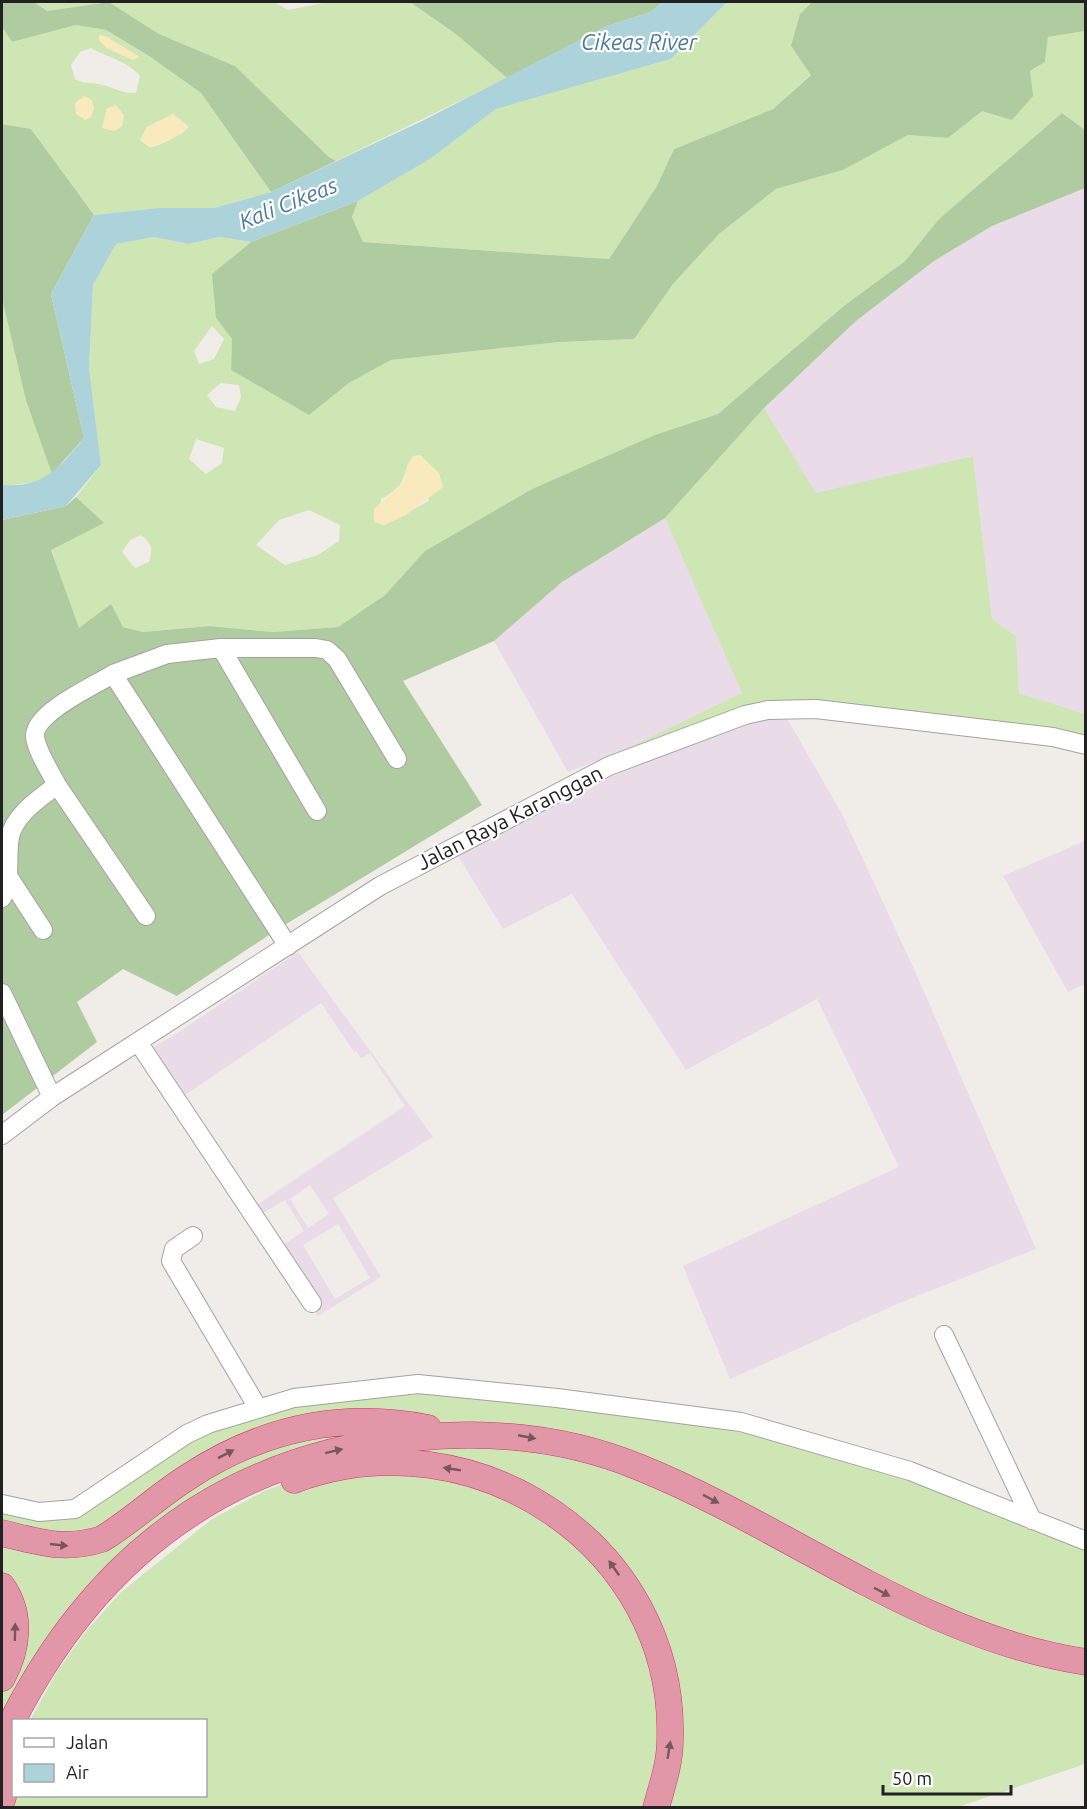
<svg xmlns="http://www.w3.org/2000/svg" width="1087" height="1809" viewBox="0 0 1087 1809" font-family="Ubuntu,sans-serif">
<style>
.industrial{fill:#e9dbe7;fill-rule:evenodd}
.grass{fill:#cee6b3;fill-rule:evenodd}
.forest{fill:#afcca0}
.sand{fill:#f9eabd}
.water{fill:#acd2da}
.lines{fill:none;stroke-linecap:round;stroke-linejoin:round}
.minor-casing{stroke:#a2a2a2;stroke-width:20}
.highway-casing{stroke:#ce3671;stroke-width:27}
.minor{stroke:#fff;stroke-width:18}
.highway{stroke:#e197a8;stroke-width:26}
.oneway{fill:#77565e}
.labels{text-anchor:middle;stroke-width:4.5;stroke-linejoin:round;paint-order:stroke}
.street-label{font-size:21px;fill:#212121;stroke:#fff}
.water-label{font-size:22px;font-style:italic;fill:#4d789b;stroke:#fff}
</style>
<rect width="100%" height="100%" fill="#f0ede8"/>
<path class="industrial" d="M 1085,188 L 1085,714 L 1019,693 L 1016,636 L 992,619 L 973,456 L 816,494 L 764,408 L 856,321 L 934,261 L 992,226 Z
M 665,518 L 743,693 L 624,750 L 568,772 L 494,641 L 562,582 Z
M 764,719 L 788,720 L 842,814 L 914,969 L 1036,1249 L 897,1304 L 730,1379 L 683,1266 L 899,1167 L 817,999 L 686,1070 L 572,894 L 503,929 L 458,856 L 547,807 L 568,802 L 610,777 L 709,737 Z
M 1085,841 L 1085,984 L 1068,992 L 1003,876 Z
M 298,952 L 433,1137 L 333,1198 L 381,1277 L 318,1316 L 142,1054 L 182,1030 ZM 321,1003 L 354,1052 L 356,1051 L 361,1058 L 370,1053 L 405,1106 L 258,1204 L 185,1095 ZM 310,1185 L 329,1214 L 308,1228 L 290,1199 ZM 285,1200 L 304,1231 L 281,1246 L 261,1214 ZM 338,1224 L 370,1278 L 335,1299 L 303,1245 Z"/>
<path class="grass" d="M 34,2 L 108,2 L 47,11 Z
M 109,2 L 274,2 L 288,10 L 328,2 L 410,2 L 457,35 L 507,78 L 336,161 L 329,157 L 235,66 L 159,34 Z
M 727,2 L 812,2 L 800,14 L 811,74 L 773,109 L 674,149 L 657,186 L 609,259 L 363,242 L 352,217 L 358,201 L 430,159 L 496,109 L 671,59 Z
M 76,25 L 106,30 L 149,56 L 201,93 L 271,192 L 214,208 L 158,208 L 94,215 L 31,129 L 2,124 L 2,27 L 12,42 ZM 105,36 L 138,56 L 138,57 L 133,60 L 107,48 L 99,40 ZM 91,48 C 107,57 129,62 140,76 L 136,93 C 121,94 112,86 98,84 C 88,82 84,84 75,79 L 71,65 L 80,52 ZM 173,114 L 183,133 C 170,137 163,146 150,147 L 141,140 L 147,127 Z
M 1085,31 L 1085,130 L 1062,113 L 939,219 L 905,261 L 845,305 L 718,414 L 655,436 L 532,489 L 425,551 L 385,595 L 338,627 L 273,632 L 210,626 L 143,632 L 123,627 L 78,629 L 51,549 L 103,523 L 76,497 L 101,465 L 89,368 L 93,285 L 116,244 L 154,237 L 188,244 L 220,237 L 251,242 L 231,258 L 216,318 L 232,339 L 231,370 L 309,415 L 349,383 L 391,360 L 560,342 L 633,339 L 673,284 L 719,234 L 776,189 L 843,170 L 908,135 L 948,138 L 1030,71 L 1045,62 L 1048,37 ZM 212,326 L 224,339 L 214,359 L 199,364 L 194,351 ZM 221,383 L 239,385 L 241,397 L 235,411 L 216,407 L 207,395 ZM 196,439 L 224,448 L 222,463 L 206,474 L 189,459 ZM 413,456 L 429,501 L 384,525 L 381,499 C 410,483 399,479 413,456 ZM 309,510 L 340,525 L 339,541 L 318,555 L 285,565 L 256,545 L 279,520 ZM 141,535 C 152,544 153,548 149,562 L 135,568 L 122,552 L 130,540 Z
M 2,298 L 52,474 L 42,481 L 5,486 L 2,485 Z
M 764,408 L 816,493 L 973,456 L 992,619 L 1016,636 L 1019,693 L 1085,714 L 1085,745 L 793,708 L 609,766 L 603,757 L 624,750 L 742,693 L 665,518 Z
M 418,1384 L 741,1422 L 1085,1539 L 1085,1764 L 958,1807 L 2,1807 L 14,1796 L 206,1796 L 206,1720 L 30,1720 L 58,1670 L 87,1630 L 120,1593 L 212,1519 L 264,1491 L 310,1474 L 315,1455 L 134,1556 L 2,1742 L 2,1504 L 75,1509 L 233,1416 Z"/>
<path class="forest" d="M 2,2 L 34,2 L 47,11 L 109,2 L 159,34 L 235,66 L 329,157 L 336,161 L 271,192 L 201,93 L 149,56 L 106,30 L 76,25 L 12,42 L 2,27 Z
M 410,2 L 663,2 L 651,12 L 607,26 L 507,78 L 457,35 Z
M 812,2 L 1085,2 L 1085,31 L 1048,37 L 1045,62 L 1030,71 L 1033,96 L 1012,120 L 982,111 L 948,138 L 908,135 L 843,170 L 776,189 L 719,234 L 673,284 L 634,339 L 560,342 L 391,360 L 349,383 L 309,415 L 231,370 L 232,339 L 216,318 L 212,274 L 251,242 L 358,201 L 352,217 L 363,242 L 609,259 L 657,186 L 674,149 L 773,109 L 811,75 L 791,46 L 800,14 Z
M 1062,113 L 1085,130 L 1085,188 L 992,226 L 934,261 L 856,321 L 764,408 L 665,518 L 562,582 L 494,641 L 403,681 L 482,805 L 278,929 L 177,996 L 123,969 L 77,1002 L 97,1042 L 2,1115 L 2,520 L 66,506 L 76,497 L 104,523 L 51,550 L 79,628 L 111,604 L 123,627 L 143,632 L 210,626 L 273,632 L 338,627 L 385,595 L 425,551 L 532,489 L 655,435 L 718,414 L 845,305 L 905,261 L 939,219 Z
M 2,124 L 31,129 L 94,215 L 51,294 L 84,438 L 52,474 L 26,400 L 2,298 Z"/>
<path class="sand" d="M 99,35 L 105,36 L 139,57 L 133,60 L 107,48 L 99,40 Z
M 84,96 L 92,100 L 94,109 L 91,117 L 85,120 L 76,114 L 75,103 Z
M 116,105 L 124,115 L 122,126 L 115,131 L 102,128 L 107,108 Z
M 173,114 L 189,127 C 182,135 160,146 149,147 L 140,140 L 147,127 Z
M 420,455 L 439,473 L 443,487 L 406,515 L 384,525 L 374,522 L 374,509 L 405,480 L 407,466 L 413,456 Z"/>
<path class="water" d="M 663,2 L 727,2 L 671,59 L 496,109 L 430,159 L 358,201 L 251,242 L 220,237 L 188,244 L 154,237 L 116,244 L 93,285 L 89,368 L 101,465 L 66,506 L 2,520 L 2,485 C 45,488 59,468 84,438 L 51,294 L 94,215 L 158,208 L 214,208 L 271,192 L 422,121 L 607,26 L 651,12 Z"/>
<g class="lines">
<defs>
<path id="minor" d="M 221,648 L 316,648 L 327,650 L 337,659 L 397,759
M 113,674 L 167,654 L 221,648 L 317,811
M 57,785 C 50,771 37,752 35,737 C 33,713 94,686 113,674 L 288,946
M 8,876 L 43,930
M 2,898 C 12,880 6,857 10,837 C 14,815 40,798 57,785 L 146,916
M 2,993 L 52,1097
M 138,1042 L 312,1303
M 2,1135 L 52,1097 L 380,886 L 609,766 L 745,715 L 768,710 L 816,709 L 1053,737 L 1086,745
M 193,1236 L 174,1249 L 171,1261 L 258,1408
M 944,1335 L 1032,1520
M 2,1504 L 39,1512 L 75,1509 L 187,1434 L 208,1424 L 294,1398 L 418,1384 L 557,1398 L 741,1422 L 910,1471 L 1086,1541"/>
<path id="highway" d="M 294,1480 C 473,1413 677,1545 670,1741 C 670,1763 662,1786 656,1808
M 2,1533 C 39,1542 64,1551 102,1539 C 133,1520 158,1496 188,1477 C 261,1429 342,1411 428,1428
M 2,1586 C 22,1614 18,1649 2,1678
M 2,1742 C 84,1567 217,1458 412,1438 C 491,1430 567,1437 641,1468 C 791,1529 922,1637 1086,1662
M 2,1800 L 14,1761"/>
</defs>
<use href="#minor" class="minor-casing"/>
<use href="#highway" class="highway-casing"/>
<use href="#minor" class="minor"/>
<use href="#highway" class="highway"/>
</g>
<defs><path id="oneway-solid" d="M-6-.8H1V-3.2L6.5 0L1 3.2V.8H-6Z" transform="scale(1.5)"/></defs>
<g class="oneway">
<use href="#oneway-solid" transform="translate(527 1437) rotate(11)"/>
<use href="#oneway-solid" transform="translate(334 1451) rotate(-14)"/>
<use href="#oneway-solid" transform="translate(226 1454) rotate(-27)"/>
<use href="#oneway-solid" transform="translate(452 1469) rotate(-171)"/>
<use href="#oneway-solid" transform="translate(711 1499) rotate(28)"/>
<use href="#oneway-solid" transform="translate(59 1545) rotate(6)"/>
<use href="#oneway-solid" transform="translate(614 1568) rotate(-125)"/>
<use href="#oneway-solid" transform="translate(882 1592) rotate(28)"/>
<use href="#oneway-solid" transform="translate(15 1632) rotate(-89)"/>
<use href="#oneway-solid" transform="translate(669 1750) rotate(-81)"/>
</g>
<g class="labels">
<g class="street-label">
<text transform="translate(510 818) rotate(-27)" y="7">Jalan Raya Karanggan</text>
</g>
<g class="water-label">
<text x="639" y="50">Cikeas River</text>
<text transform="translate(288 203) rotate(-22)" y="8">Kali Cikeas</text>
</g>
</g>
<rect width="1087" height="1809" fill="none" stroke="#212121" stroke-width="6"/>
<rect x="12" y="1719" width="195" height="78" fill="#ffffff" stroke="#a6a6a6" stroke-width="1.5"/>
<rect x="24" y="1738" width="30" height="9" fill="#ffffff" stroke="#a6a6a6" stroke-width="1.5"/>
<text x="66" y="1749" font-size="18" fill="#212121">Jalan</text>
<rect x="24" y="1764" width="30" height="18" fill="#acd2da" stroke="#a6a6a6" stroke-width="1.5"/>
<text x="66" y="1779" font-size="18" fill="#212121">Air</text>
<path d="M883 1785v9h128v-9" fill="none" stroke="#212121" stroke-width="3"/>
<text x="892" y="1785" font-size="18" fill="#212121" stroke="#ffffff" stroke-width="4.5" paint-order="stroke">50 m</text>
</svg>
